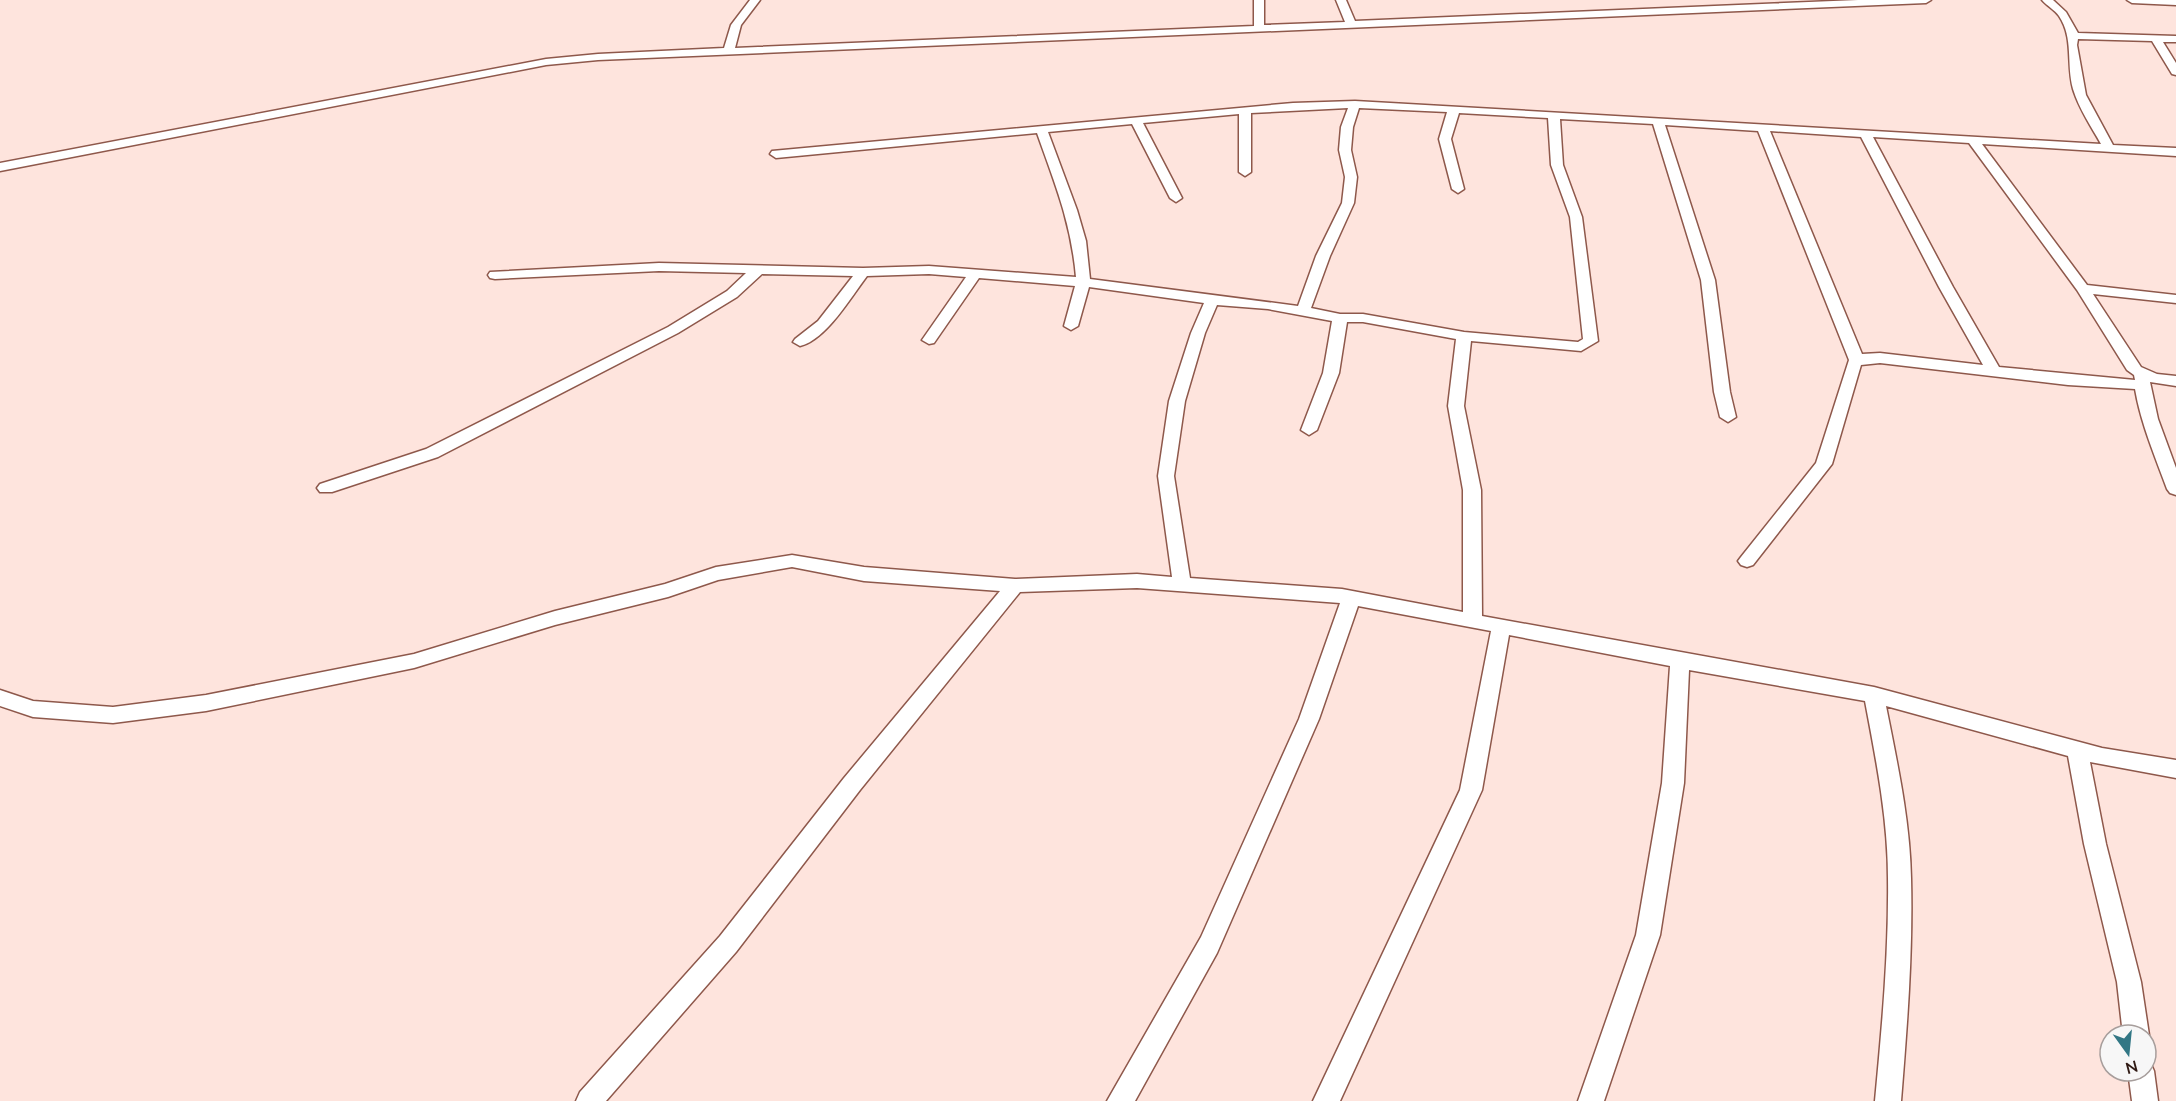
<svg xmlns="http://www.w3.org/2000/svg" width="2176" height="1101" viewBox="0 0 2176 1101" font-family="'Nunito Sans',sans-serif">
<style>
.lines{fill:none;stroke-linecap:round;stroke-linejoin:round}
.minor-casing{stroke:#8e584b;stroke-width:3}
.minor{fill:#fff;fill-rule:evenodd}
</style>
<rect width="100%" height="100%" fill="#fee4dd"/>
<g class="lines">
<defs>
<path id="minor" d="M 750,0 L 760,0 L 741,25 L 735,48 L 1254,26 L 1254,0 L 1264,0 L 1264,25 L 1345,22 L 1336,0 L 1346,0 L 1355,21 L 1858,0 L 1931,0 L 1926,3 L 598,60 L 546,65 L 0,171 L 0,163 L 546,59 L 598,54 L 724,48 L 731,25 Z
M 2042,0 L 2053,0 L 2066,12 L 2078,33 L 2176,36 L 2176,42 L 2163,42 L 2176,63 L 2176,75 L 2172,74 L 2152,41 L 2078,39 L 2077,45 L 2086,95 L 2113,145 L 2176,148 L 2176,156 L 1982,144 L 2087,285 L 2176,295 L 2176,303 L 2093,294 L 2141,367 L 2157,374 L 2176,376 L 2176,386 L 2150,382 L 2158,419 L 2176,468 L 2176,495 L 2170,493 L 2167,489 C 2155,456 2141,424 2135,389 L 2068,385 L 1880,363 L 1861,365 L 1832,464 L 1753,565 L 1747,567 L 1741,565 L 1738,561 L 1741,557 L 1816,463 L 1849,360 L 1758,131 L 1665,125 L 1715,280 L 1730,392 L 1736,417 L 1728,422 L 1720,417 L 1714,392 L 1701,280 L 1653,124 L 1560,119 L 1563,165 L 1582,217 L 1598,341 L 1581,351 L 1471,341 L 1464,406 L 1481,490 L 1482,616 L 1874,687 L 2102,748 L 2176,760 L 2176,778 L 2090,762 L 2106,844 L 2141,982 L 2149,1035 L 2146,1041 L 2146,1035 L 2123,1035 L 2117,982 L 2084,844 L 2068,756 L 1886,706 C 1897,762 1910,820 1911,878 C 1913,952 1907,1027 1901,1101 L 1875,1101 C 1882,1027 1889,952 1888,878 C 1888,819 1876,759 1865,701 L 1689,670 L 1684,783 L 1660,935 L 1604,1101 L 1578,1101 L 1636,935 L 1662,783 L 1670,666 L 1509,635 L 1482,790 L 1340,1101 L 1313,1101 L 1460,790 L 1491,631 L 1358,606 L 1319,719 L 1217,953 L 1135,1101 L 1107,1101 L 1201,937 L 1299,719 L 1340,603 L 1137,588 L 1020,592 L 860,790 L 736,952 L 606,1101 L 576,1101 L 580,1092 L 720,936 L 844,778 L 1000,591 L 864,581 L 792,567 L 718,580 L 668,597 L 555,625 L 414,668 L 206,711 L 113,723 L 33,717 L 0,706 L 0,690 L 33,701 L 113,707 L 206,695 L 414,654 L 555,611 L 665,584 L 716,567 L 792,555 L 864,567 L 1015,579 L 1137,574 L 1172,577 L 1158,476 L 1169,401 L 1191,333 L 1204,303 L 1089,287 L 1078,326 L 1071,330 L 1064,326 L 1075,286 L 979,278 L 934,343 L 929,344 L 922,340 L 966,277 L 929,274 L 867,276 C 851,297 826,340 800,346 L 793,342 L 795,339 L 818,321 L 853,276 L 762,274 L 737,297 L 678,333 L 438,457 L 332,492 L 320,492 L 317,488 L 320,484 L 426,449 L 668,327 L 727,291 L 746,273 L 659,271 L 495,279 L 490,278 L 488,275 L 490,272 L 659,263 L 863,268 L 929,266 L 1076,277 C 1071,222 1055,184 1037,133 L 776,158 L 770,154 L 772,151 L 1293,103 L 1355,101 L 2101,144 C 2091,126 2079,109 2073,89 C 2066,64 2074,38 2059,16 C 2055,10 2047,6 2042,0 ZM 1348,108 L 1341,127 L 1339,150 L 1345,177 L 1342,203 L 1316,256 L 1298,306 L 1090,279 L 1086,241 L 1077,210 L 1048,132 L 1132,124 L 1170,198 L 1176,202 L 1182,198 L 1143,123 L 1239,114 L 1239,172 L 1245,176 L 1251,172 L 1251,113 ZM 1359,108 L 1447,112 L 1439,139 L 1452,189 L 1458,193 L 1464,189 L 1451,139 L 1459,113 L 1548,118 L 1551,165 L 1570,217 L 1583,339 L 1578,342 L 1464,332 L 1363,314 L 1340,314 L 1311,308 L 1330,256 L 1354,203 L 1357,177 L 1351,150 L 1353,127 ZM 1770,131 L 1861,137 L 1939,287 L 1983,365 L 1880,353 L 1862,354 ZM 1873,137 L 1969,143 L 2077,290 L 2127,370 L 2134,375 L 2135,380 L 1999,367 L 1953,287 ZM 1217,305 L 1268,309 L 1332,321 L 1323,373 L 1301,430 L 1309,435 L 1317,430 L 1339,373 L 1347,322 L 1363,322 L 1456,339 L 1448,406 L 1463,490 L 1463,612 L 1342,589 L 1190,578 L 1174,476 L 1185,401 L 1205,333 Z
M 2127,0 L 2176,0 L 2176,5 L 2132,3 Z
M 2146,1060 L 2150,1062 L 2154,1071 L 2158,1101 L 2132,1101 L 2128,1071 L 2146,1071 Z"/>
</defs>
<use href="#minor" class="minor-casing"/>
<use href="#minor" class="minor"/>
</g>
<g transform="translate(2128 1053) rotate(165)"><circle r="28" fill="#f7f7f7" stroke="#a79e9c" stroke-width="1.5"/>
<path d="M0-4.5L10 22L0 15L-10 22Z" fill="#327785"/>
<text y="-9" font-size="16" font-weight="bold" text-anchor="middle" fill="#2f1913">N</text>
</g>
</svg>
